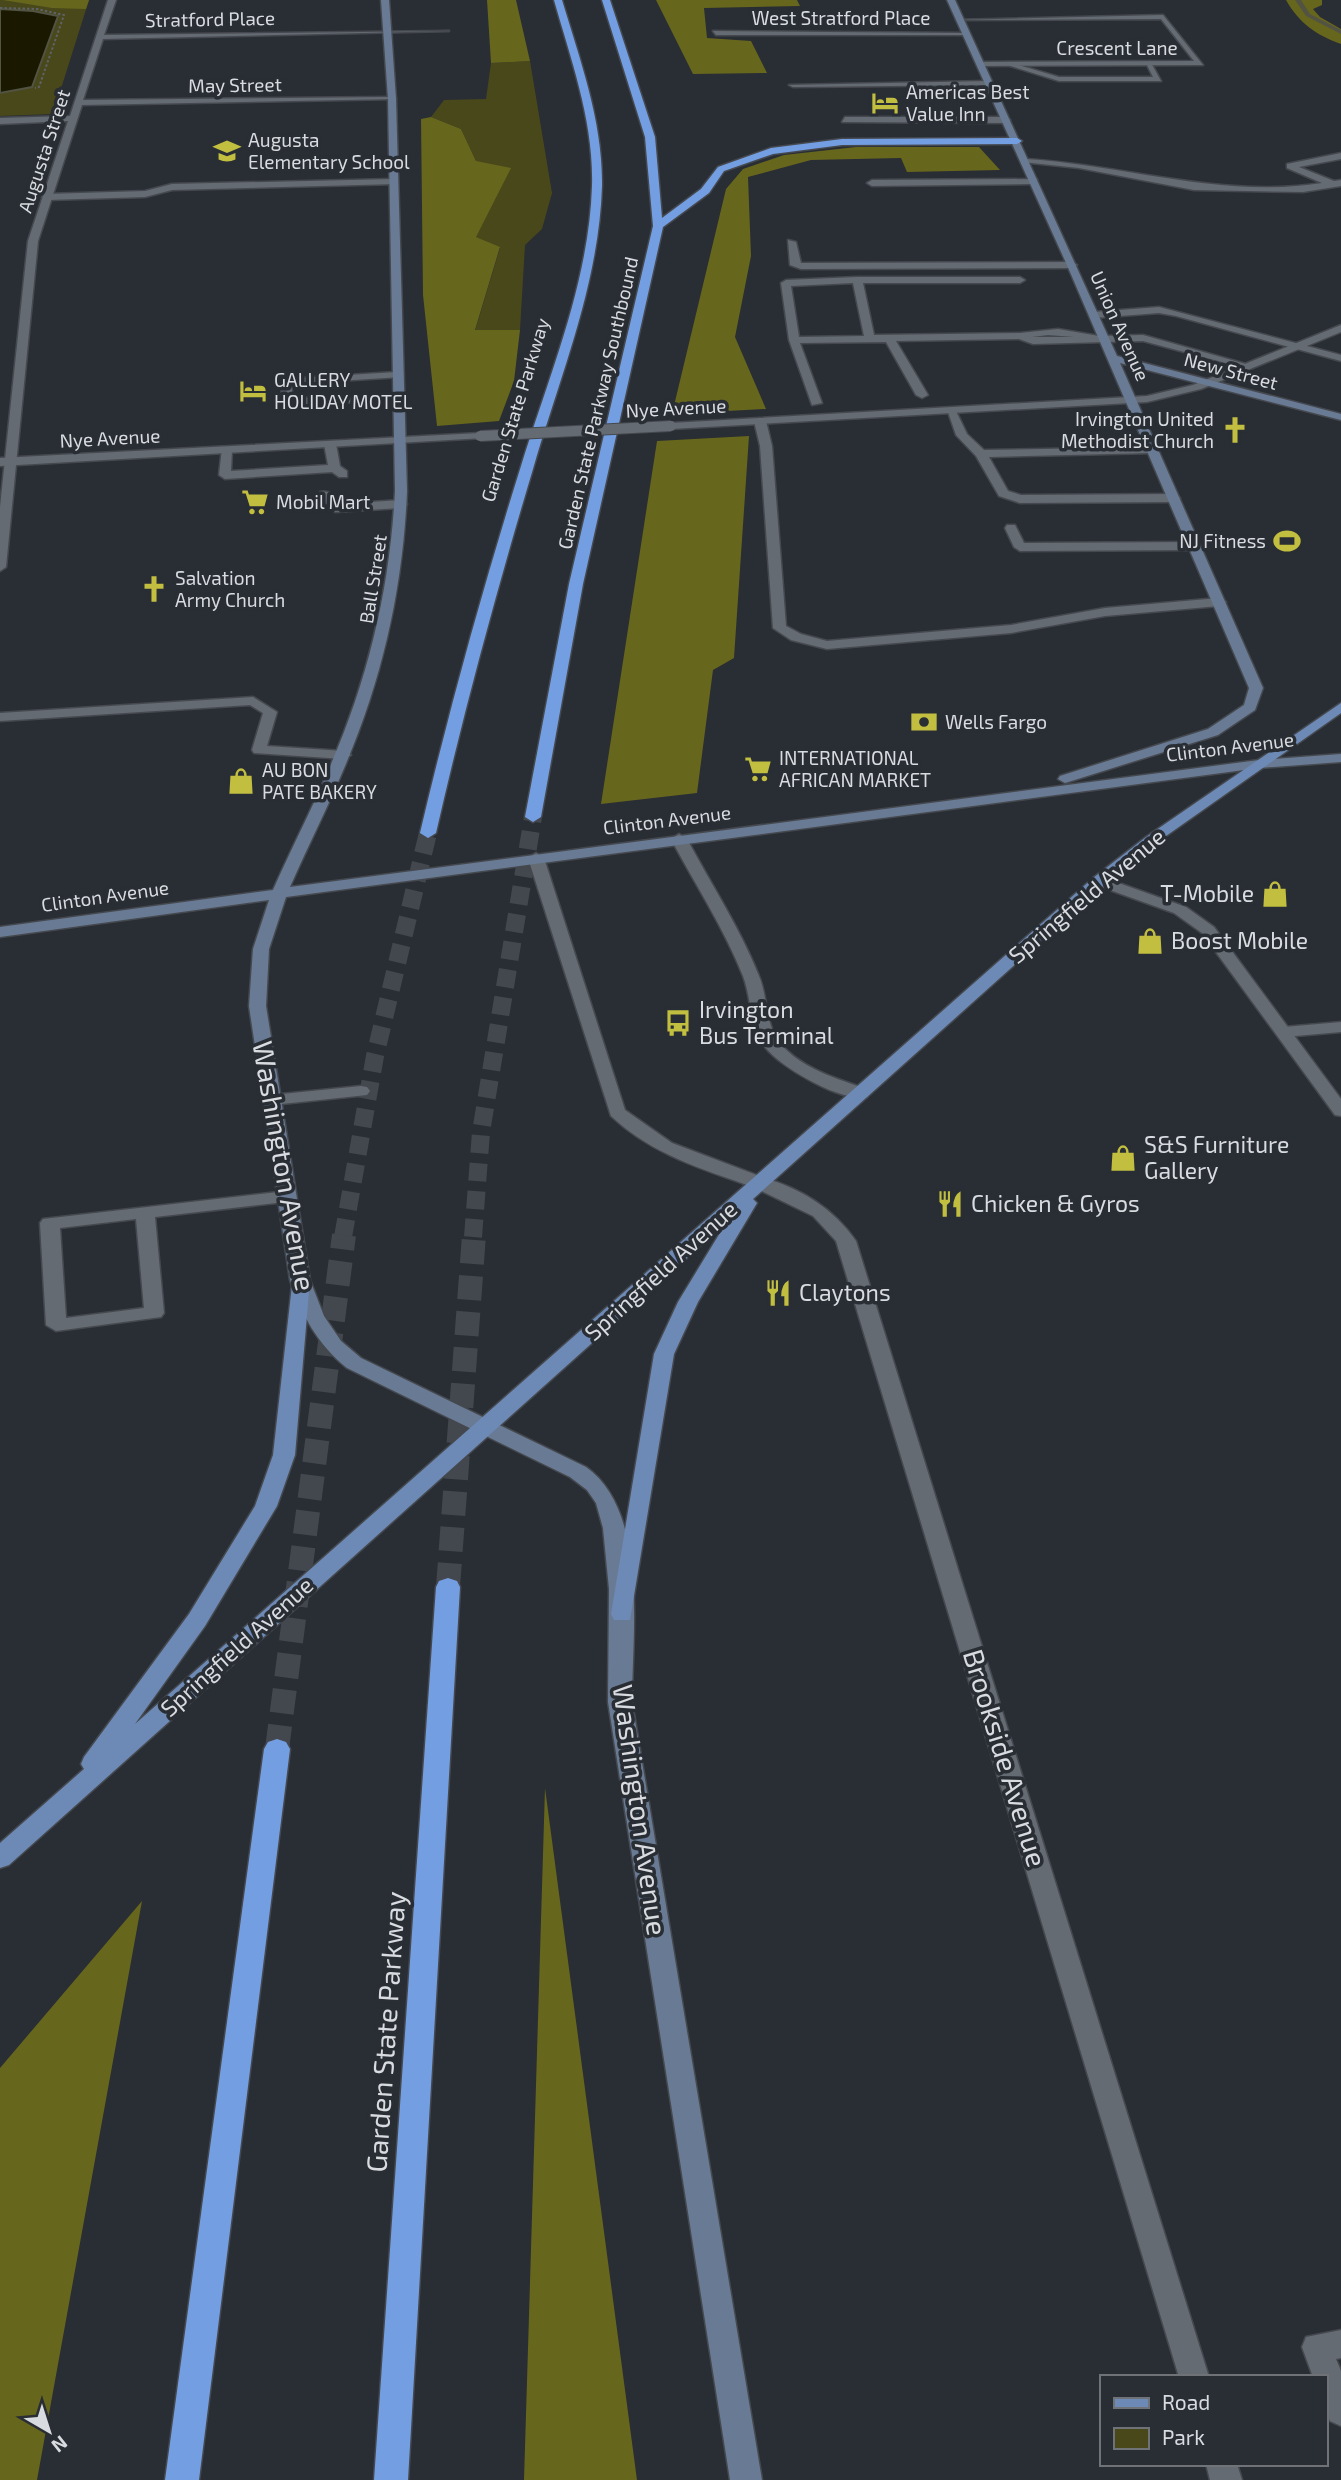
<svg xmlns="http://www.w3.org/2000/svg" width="1341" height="2480" viewBox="0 0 1341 2480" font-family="'Exo 2',sans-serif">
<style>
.green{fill:#49481a}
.forest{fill:#67661d}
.water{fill:#1a1900;stroke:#535343;stroke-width:2}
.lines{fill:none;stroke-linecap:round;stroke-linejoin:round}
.stream{fill:#535343;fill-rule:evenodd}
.motorway-tunnel-far1{stroke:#43474e;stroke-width:18;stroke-dasharray:18 10;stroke-linecap:butt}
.motorway-tunnel{stroke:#43474e;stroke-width:24;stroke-dasharray:24 12;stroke-linecap:butt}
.service-casing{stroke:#45494f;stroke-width:3}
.minor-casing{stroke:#45494f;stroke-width:3}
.tertiary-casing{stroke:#45494f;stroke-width:3}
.secondary-casing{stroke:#45494f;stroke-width:3}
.primary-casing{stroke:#45494f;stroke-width:3}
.motorway-casing{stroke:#45494f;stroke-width:3}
.path{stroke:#5e6167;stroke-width:2;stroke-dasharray:2.5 2;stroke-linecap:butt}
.service{fill:#656b73;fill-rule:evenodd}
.minor{fill:#656b73;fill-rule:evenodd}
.tertiary{fill:#656b73;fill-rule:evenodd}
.secondary{fill:#697b94;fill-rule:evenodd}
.primary{fill:#6d8ab6;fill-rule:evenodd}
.motorway{fill:#739fe2;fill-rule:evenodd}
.tertiary-bridge-casing{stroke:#45494f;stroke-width:12;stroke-linecap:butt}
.tertiary-bridge{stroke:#656b73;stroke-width:10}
.labels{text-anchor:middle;stroke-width:7;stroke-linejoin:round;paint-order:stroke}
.far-street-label{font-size:19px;fill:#d8dbdf;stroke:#292d34}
.far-poi-label{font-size:19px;fill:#d8dbdf;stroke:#292d34;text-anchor:start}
.poi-label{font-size:23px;fill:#d8dbdf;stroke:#292d34;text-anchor:start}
.street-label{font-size:23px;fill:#d8dbdf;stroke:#292d34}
.near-street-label{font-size:28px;fill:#d8dbdf;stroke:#292d34}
</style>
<rect width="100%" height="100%" fill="#292d34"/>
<path class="green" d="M 0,0 L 89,0 L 53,114 L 0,116 Z
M 530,61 L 552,193 L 542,229 L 525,245 L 520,330 L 475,331 L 500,248 L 476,237 L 476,161 L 461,129 L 431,117 L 444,100 L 486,99 L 491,63 Z"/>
<path class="forest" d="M 3,0 L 89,0 L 86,9 L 52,8 Z
M 487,0 L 516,0 L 530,61 L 491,63 Z
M 656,0 L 797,0 L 800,6 L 704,8 L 707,38 L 751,41 L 767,73 L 693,74 Z
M 1286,0 L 1322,0 L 1322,5 L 1313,9 L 1320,17 L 1341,29 L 1341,44 C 1316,35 1299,23 1286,0 Z
M 431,117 L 461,129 L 476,161 L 511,168 L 476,237 L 500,247 L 475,330 L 520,330 L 514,381 L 499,421 L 437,426 L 423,295 L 421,119 Z
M 856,147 L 979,147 L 1000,170 L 907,172 L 901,158 L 811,160 L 748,177 L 751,256 L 735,337 L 766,409 L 672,414 L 726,189 L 743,169 L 784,155 Z
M 749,436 L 734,658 L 713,670 L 697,793 L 601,804 L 657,441 Z
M 545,1788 L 637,2480 L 524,2480 Z
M 142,1901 L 37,2480 L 0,2480 L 0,2068 Z"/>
<path class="water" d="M 0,9 L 33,11 L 58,16 L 32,87 L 0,93 Z"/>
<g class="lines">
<path class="stream" d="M 1295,0 L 1301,0 L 1310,14 L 1341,30 L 1341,34 L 1306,16 Z"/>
<path class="motorway-tunnel-far1" d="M 343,1237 L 375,1056 L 428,833
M 473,1237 L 481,1132 L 533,817"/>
<path class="motorway-tunnel" d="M 448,1587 L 474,1235
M 277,1749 L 344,1235"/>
<defs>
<path id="service" d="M 1150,61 L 1161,81 L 1059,81 L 1004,64 L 1008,62 L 1059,77 L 1153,77 L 1146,63 Z
M 989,81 L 992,85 L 793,87 L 789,85 Z
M 845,117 L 1006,117 L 1010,120 L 1006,123 L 842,122 Z
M 1341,153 L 1341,159 L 1299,167 L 1334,181 L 1341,180 L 1341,186 L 1303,192 L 1194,190 L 1079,168 L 1022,162 L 1026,159 C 1125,165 1223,199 1322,183 L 1287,168 L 1287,164 Z
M 394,179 L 397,184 L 172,190 L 145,197 L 47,200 L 42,197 L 47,194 L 145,191 L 172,184 Z
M 1037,179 L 1034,184 L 872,186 L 867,183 L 872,180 Z
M 788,240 L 796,242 L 801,263 L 1072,262 L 1077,265 L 1072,268 L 801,269 L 790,265 Z
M 857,277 L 1020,277 L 1025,280 L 1020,283 L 863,283 L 874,335 L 1020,333 L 1058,329 L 1099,336 L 1143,335 L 1253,366 L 1248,369 L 1143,341 L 1033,344 L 1019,339 L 896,341 L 928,395 L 922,398 L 916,395 L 886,342 L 800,343 L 822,403 L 812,405 L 789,340 L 781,283 L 786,280 ZM 853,283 L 864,336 L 799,337 L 791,286 ZM 1048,335 L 1074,337 L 1032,337 Z
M 1159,307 L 1341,355 L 1341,361 L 1176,316 L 1159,313 L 1094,318 L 1089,315 L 1094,312 Z
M 397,372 L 401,373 L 401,377 L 291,384 L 293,398 L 398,395 L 404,398 L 402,400 L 288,405 L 282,402 L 281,379 Z
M 947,409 L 955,409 L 967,434 L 984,450 L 1153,447 L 1159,450 L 1153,453 L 989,457 L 1008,491 L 1021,495 L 1174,494 L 1180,498 L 1174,502 L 1020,503 L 999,496 L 976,456 L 956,435 Z
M 760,418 L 766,421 L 772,446 L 786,626 L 801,634 L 827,641 L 1011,625 L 1105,608 L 1219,598 L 1226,602 L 1219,606 L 1105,616 L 1011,633 L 827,649 L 791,640 L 773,628 L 760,446 L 754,421 Z
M 330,441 L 336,444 L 340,466 L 347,471 L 347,477 L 339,477 L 332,472 L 225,479 L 219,475 L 222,448 L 232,450 L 231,471 L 328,465 L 324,444 Z
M 320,492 C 328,490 339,496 340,504 L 401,500 L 407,504 L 401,508 L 335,512 L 320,498 Z
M 1007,525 L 1015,525 L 1024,543 L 1195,542 L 1201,546 L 1195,550 L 1020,551 L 1014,547 L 1005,528 Z
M 253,697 L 277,712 L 267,746 L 344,751 L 351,755 L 344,759 L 254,753 L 252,750 L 263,713 L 250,705 L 0,721 L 0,713 Z
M 679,834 L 687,839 C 711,884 740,928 759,976 C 768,997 765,1023 779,1042 C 800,1068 837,1079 867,1089 L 870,1093 L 867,1097 C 842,1103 780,1067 765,1047 C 749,1025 752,1000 743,976 C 724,928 695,884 671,839 Z
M 536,853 L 544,858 L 625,1110 L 672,1143 L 767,1179 L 769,1183 L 767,1187 L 753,1187 C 702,1169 651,1154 611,1116 L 528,858 Z
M 1341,1022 L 1341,1032 L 1284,1037 L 1275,1032 L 1284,1027 Z
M 361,1086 L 367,1087 L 370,1091 L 367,1095 L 272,1105 L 263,1100 L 272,1095 Z
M 287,1191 L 296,1197 L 294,1201 L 155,1217 L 164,1313 L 161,1317 L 56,1331 L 46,1325 L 40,1223 L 43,1219 ZM 136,1219 L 144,1308 L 66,1318 L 60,1228 Z
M 1341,2330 L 1341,2358 L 1336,2359 L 1341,2371 L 1341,2426 L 1330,2421 L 1325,2410 L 1325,2377 L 1313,2377 L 1302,2347 L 1306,2337 Z"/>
<path id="minor" d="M 108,0 L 116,0 L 104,35 L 449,31 L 103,39 L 83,100 L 392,97 L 396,99 L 82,105 L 38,241 L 6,567 L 0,571 L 0,507 L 28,241 L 68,121 L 0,124 L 0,118 L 70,116 Z
M 1163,15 L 1203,65 L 981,66 L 978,62 L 1194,61 L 1161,19 L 956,20 Z
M 713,31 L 966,33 L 970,35 L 716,35 Z
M 760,1177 C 799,1187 833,1208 856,1241 L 1209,2377 L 1179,2377 L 836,1241 L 813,1216 L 753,1187 L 751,1183 L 753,1179 Z
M 1206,2464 L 1237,2464 L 1242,2480 L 1210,2480 Z"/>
<path id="tertiary" d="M 1341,325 L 1341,332 L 1201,389 L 1147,402 L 671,429 L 665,426 L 671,423 L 1147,396 L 1193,385 Z
M 480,433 L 484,434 L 484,438 L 0,466 L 0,458 Z
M 1099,876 L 1186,907 L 1214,927 L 1341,1099 L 1341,1116 L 1335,1115 L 1202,933 L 1174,913 L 1093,884 L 1093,878 Z"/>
<path id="secondary" d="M 381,0 L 389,0 L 396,99 L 407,491 C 403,587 383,677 345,766 C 328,807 308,846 290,887 L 1259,760 L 1341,754 L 1341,762 L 1259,768 L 286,897 L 269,949 L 266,1006 L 310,1280 L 324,1316 L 341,1341 L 361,1358 L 586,1467 C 649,1512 632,1633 632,1702 L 762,2480 L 730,2480 L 608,1702 L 609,1589 L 603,1528 L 596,1503 L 587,1490 L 570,1477 L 347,1368 C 317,1344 302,1315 290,1280 L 249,1006 L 253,949 L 269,900 L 0,937 L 0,927 L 273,890 C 292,847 313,807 331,764 C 369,676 390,587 395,491 L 388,99 Z
M 947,0 L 955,0 L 1117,356 L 1341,414 L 1341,420 L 1120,363 L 1263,688 L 1255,710 L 1218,735 L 1065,783 L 1058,779 L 1060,776 L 1208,729 L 1244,705 L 1249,688 L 1067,265 Z"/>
<path id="primary" d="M 1341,703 L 1341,713 L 1156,843 L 1105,884 L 753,1199 L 757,1203 L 698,1302 L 674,1354 L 630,1620 L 614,1620 L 611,1614 L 654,1354 L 678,1302 L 726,1223 L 9,1865 L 0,1868 L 0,1843 L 84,1769 L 81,1764 L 84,1757 L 189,1614 L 255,1506 L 273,1455 L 293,1276 L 300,1274 L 310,1280 L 295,1455 L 277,1506 L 205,1626 L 135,1724 L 1093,878 L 1146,837 Z"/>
<path id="motorway" d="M 554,0 L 562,0 C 580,60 603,122 602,186 C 599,284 560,376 533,469 C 497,589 464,710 436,833 L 428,838 L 420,833 C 449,710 483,587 521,466 C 549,375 589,283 592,186 C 594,122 571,60 554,0 Z
M 602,0 L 610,0 L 655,137 L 662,218 L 701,189 L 718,167 L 771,148 L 842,139 L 1017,138 L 1022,141 L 1017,144 L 842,145 L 773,154 L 724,171 L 709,193 L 663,227 L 583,584 L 541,817 L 533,822 L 525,817 L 569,584 L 653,226 L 645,137 Z
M 448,1578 L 457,1581 L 460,1587 L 408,2480 L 374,2480 L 436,1587 L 439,1581 Z
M 277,1739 L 286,1742 L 290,1749 L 199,2480 L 165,2480 L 264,1749 L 268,1742 Z"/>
</defs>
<use href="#service" class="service-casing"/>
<use href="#minor" class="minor-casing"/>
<use href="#tertiary" class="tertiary-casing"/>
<use href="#secondary" class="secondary-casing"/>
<use href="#primary" class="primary-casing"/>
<use href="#motorway" class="motorway-casing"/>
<path class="path" d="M 0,8 L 37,9 L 64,15 L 39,87 L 35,88"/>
<use href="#service" class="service"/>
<use href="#minor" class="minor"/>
<use href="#tertiary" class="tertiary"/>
<use href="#secondary" class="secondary"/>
<use href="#primary" class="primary"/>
<use href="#motorway" class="motorway"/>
<defs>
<path id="tertiary-bridge" d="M 480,436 L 671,426"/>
</defs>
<use href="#tertiary-bridge" class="tertiary-bridge-casing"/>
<use href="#tertiary-bridge" class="tertiary-bridge"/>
</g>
<defs>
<symbol id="hotel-bare" viewBox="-9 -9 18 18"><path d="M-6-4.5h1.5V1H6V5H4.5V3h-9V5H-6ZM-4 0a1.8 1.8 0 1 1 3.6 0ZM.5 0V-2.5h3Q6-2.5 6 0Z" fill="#c1be40" stroke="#292d34" stroke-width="2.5" paint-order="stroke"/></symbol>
<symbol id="school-bare" viewBox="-9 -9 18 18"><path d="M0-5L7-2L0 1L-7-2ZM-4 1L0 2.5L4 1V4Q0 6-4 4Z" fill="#c1be40" stroke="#292d34" stroke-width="2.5" paint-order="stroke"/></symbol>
<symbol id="church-bare" viewBox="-9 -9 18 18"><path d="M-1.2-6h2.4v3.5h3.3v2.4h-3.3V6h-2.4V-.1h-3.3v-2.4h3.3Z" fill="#c1be40" stroke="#292d34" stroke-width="2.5" paint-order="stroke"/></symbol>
<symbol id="supermarket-bare" viewBox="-9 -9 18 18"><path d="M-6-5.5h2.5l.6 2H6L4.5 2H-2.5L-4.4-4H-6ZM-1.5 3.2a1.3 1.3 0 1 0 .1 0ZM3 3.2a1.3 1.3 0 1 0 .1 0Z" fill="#c1be40" stroke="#292d34" stroke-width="2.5" paint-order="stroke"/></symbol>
<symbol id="stadium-bare" viewBox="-9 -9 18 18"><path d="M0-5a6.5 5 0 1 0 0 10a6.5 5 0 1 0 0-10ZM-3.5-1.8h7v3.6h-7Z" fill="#c1be40" stroke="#292d34" stroke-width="2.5" paint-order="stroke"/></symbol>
<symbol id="bank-bare" viewBox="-9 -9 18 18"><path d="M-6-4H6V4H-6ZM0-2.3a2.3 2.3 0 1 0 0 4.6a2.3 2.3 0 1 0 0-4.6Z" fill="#c1be40" stroke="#292d34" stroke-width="2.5" paint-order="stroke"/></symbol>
<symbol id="shop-bare" viewBox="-9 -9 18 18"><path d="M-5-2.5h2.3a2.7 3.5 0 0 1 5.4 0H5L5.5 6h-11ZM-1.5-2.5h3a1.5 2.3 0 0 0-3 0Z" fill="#c1be40" stroke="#292d34" stroke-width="2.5" paint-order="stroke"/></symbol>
<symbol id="bus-bare" viewBox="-9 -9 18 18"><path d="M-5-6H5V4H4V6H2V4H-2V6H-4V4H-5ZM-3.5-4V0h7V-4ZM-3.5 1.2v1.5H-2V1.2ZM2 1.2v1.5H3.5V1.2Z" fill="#c1be40" stroke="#292d34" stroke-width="2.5" paint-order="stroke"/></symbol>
<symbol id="restaurant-bare" viewBox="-9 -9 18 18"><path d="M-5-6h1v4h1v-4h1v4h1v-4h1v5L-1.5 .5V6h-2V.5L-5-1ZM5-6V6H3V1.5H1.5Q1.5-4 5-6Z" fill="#c1be40" stroke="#292d34" stroke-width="2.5" paint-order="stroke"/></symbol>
</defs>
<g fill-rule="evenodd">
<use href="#hotel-bare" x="866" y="84" width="38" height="38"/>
<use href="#school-bare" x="208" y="132" width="38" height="38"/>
<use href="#hotel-bare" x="234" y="372" width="38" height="38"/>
<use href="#church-bare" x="1216" y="411" width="38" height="38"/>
<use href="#supermarket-bare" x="236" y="483" width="38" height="38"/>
<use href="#stadium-bare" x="1268" y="522" width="38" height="38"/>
<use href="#church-bare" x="135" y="570" width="38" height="38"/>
<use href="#bank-bare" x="905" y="703" width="38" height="38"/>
<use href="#supermarket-bare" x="739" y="750" width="38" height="38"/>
<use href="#shop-bare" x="222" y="762" width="38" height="38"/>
<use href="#shop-bare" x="1256" y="875" width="38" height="38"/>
<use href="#shop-bare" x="1131" y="922" width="38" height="38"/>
<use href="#bus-bare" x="659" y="1004" width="38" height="38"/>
<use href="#shop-bare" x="1104" y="1139" width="38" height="38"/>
<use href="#restaurant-bare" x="931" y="1185" width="38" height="38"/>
<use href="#restaurant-bare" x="759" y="1274" width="38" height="38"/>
</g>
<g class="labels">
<g class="far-street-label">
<text x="841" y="25">West Stratford Place</text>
<text transform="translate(210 19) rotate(-1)" y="7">Stratford Place</text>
<text x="1117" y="55">Crescent Lane</text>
<text transform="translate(235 85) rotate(-1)" y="7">May Street</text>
<text transform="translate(44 151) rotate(-72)" y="7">Augusta Street</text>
<text transform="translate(1120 326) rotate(66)" y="7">Union Avenue</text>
<text transform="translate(1231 371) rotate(15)" y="7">New Street</text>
<text transform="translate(598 403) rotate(-77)" y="7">Garden State Parkway Southbound</text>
<text transform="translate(676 408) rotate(-3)" y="7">Nye Avenue</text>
<text transform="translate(515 410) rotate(-73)" y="7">Garden State Parkway</text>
<text transform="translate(110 438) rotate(-3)" y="7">Nye Avenue</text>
<text transform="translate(373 579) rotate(-81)" y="7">Ball Street</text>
<text transform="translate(1230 747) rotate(-7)" y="7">Clinton Avenue</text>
<text transform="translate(667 820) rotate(-7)" y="7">Clinton Avenue</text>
<text transform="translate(105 896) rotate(-8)" y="7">Clinton Avenue</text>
</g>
<g class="far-poi-label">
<text x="906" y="99">Americas Best<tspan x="906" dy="22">Value Inn</tspan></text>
<text x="248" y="147">Augusta<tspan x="248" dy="22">Elementary School</tspan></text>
<text x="274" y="387">GALLERY<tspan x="274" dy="22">HOLIDAY MOTEL</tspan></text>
<text x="1214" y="426" text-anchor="end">Irvington United<tspan x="1214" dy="22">Methodist Church</tspan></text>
<text x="276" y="509">Mobil Mart</text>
<text x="1266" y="548" text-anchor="end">NJ Fitness</text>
<text x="175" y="585">Salvation<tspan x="175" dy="22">Army Church</tspan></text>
<text x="945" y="729">Wells Fargo</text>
<text x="779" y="765">INTERNATIONAL<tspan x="779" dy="22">AFRICAN MARKET</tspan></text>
<text x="262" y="777">AU BON<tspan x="262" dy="22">PATE BAKERY</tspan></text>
</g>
<g class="poi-label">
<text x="1254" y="902" text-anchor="end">T-Mobile</text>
<text x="1171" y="949">Boost Mobile</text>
<text x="699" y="1018">Irvington<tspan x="699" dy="26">Bus Terminal</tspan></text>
<text x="1144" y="1153">S&amp;S Furniture<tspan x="1144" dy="26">Gallery</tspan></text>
<text x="971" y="1212">Chicken &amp; Gyros</text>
<text x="799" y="1301">Claytons</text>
</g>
<g class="street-label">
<text transform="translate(1087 896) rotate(-40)" y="8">Springfield Avenue</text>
<text transform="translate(661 1271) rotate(-42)" y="8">Springfield Avenue</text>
<text transform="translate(237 1647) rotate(-42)" y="8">Springfield Avenue</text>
</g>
<g class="near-street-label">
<text transform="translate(284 1166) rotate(80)" y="10">Washington Avenue</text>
<text transform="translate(1005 1758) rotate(73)" y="10">Brookside Avenue</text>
<text transform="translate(640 1810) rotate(82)" y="10">Washington Avenue</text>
<text transform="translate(386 2032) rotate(-86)" y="10">Garden State Parkway</text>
</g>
</g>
<rect x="1100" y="2375" width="228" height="91" fill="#292d34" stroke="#6f7378" stroke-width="2"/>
<rect x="1114" y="2398" width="35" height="10" fill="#6d8ab6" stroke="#6f7378" stroke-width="2"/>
<text x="1162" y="2410" font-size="21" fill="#d8dbdf">Road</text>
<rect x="1114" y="2428" width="35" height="21" fill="#49481a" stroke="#6f7378" stroke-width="2"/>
<text x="1162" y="2445" font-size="21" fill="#d8dbdf">Park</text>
<g transform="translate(49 2431) rotate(141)" stroke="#292d34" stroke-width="5" paint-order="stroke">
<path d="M0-5L12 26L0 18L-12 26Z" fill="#d8dbdf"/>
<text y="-10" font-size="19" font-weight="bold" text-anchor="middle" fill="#d8dbdf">N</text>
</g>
</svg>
